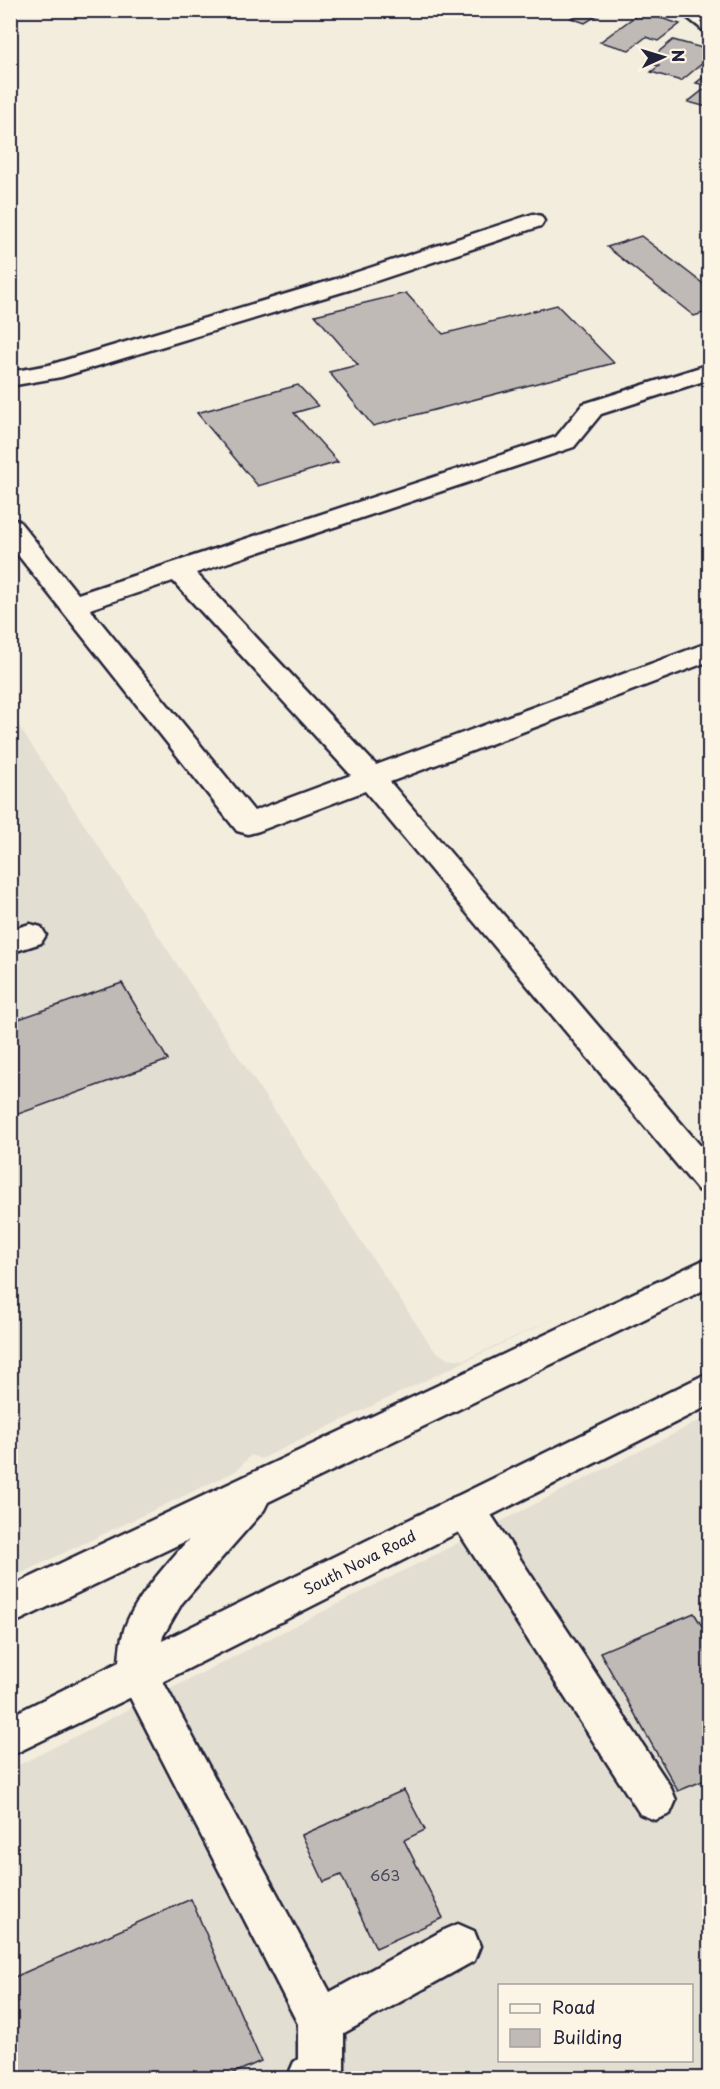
<svg xmlns="http://www.w3.org/2000/svg" width="720" height="2089" viewBox="0 0 720 2089" font-family="'Playpen Sans',sans-serif">
<style>
.built{fill:#e3ded2;fill-rule:evenodd}
.building{fill:#bfbab6;stroke:#22223b;stroke-width:1.5}
.lines{fill:none;stroke-linecap:round;stroke-linejoin:round}
.minor-casing{stroke:#22223b;stroke-width:5}
.major-casing{stroke:#22223b;stroke-width:5}
.minor{fill:#fcf5e5;fill-rule:evenodd}
.major{fill:#fcf5e5;fill-rule:evenodd}
.labels{text-anchor:middle;stroke-width:4.5;stroke-linejoin:round;paint-order:stroke}
.street-label{font-size:15px;fill:#22223b;stroke:#fcf5e5}
.near-number-label{font-size:15px;fill:#49485a}
</style>
<rect width="100%" height="100%" fill="#f3edde"/>
<filter id="ink" filterUnits="userSpaceOnUse"><feTurbulence type="fractalNoise" baseFrequency=".0167" numOctaves="2"/><feDisplacementMap in="SourceGraphic" scale="12" xChannelSelector="R" yChannelSelector="G"/><feConvolveMatrix kernelMatrix="1 2 1 2 8 2 1 2 1" color-interpolation-filters="sRGB"/></filter>
<g filter="url(#ink)">
<path class="built" d="M 10,713 L 433,1349 L 446,1358 L 464,1360 L 560,1316 L 261,1459 L 251,1455 L 236,1471 L 11,1578 Z
M 709,1416 L 709,2078 L 11,2078 L 11,1769 L 145,1701 L 168,1702 L 170,1689 ZM 500,1986 L 692,1986 L 692,2060 L 500,2060 Z"/>
<path class="building" d="M 584,10 L 606,10 L 585,23 L 571,18 Z
M 641,12 L 680,24 L 658,41 L 646,37 L 629,50 L 600,42 Z
M 673,40 L 710,50 L 710,57 L 681,81 L 651,72 L 659,66 L 646,62 Z
M 710,72 L 710,106 L 707,107 L 688,102 L 708,86 L 696,83 Z
M 641,236 L 710,289 L 710,311 L 694,316 L 607,247 Z
M 406,293 L 443,334 L 557,305 L 614,363 L 373,426 L 329,372 L 358,365 L 315,315 Z
M 298,385 L 318,406 L 294,413 L 338,462 L 258,486 L 197,413 Z
M 122,983 L 168,1060 L 10,1117 L 10,1022 Z
M 694,1613 L 710,1639 L 710,1778 L 678,1791 L 600,1652 Z
M 404,1790 L 425,1830 L 404,1840 L 443,1918 L 376,1948 L 341,1875 L 324,1882 L 302,1835 Z
M 191,1899 L 261,2061 L 223,2078 L 10,2078 L 10,1979 Z"/>
<g class="lines">
<defs>
<path id="minor" d="M 678,10 L 702,10 L 710,16 L 710,32 L 703,30 Z
M 533,214 L 541,216 L 544,221 L 541,226 L 352,289 L 61,377 L 10,386 L 10,372 L 49,365 L 336,279 Z
M 710,364 L 710,379 L 601,414 L 574,447 L 196,573 L 376,765 L 710,642 L 710,661 L 390,782 L 710,1157 L 710,1194 L 698,1190 L 365,791 L 259,831 L 248,834 L 237,831 L 10,545 L 10,519 L 19,521 L 78,594 L 556,437 L 583,404 ZM 173,581 L 351,775 L 254,811 L 90,609 Z
M 30,924 L 41,927 L 46,935 L 41,943 L 10,953 L 10,930 Z
M 466,1493 L 480,1498 L 670,1786 L 676,1800 L 670,1814 L 655,1820 L 640,1814 L 452,1522 L 447,1510 L 452,1498 Z
M 138,1655 L 152,1661 L 330,1992 L 442,1931 L 458,1924 L 474,1931 L 480,1946 L 474,1961 L 344,2033 L 344,2072 L 341,2078 L 287,2078 L 294,2062 L 298,2059 L 298,2024 L 118,1674 L 124,1661 Z"/>
<path id="major" d="M 710,1257 L 710,1287 L 268,1502 L 264,1510 L 182,1603 L 163,1636 L 162,1641 L 710,1372 L 710,1405 L 152,1687 L 10,1756 L 10,1716 L 119,1662 C 120,1653 120,1643 123,1634 C 130,1603 168,1563 188,1540 L 10,1625 L 10,1587 Z"/>
</defs>
<use href="#minor" class="minor-casing"/>
<use href="#major" class="major-casing"/>
<use href="#minor" class="minor"/>
<use href="#major" class="major"/>
</g>
</g>
<g class="labels">
<g class="street-label">
<text transform="translate(360 1563) rotate(-27)" y="5">South Nova Road</text>
</g>
<g class="near-number-label">
<text x="385" y="1881">663</text>
</g>
</g>
<rect width="720" height="2089" fill="none" stroke="#fcf5e5" stroke-width="36"/>
<rect x="18" y="18" width="684" height="2053" fill="none" stroke="#22223b" stroke-width="2" filter="url(#ink)"/>
<rect x="498" y="1984" width="195" height="78" fill="#fcf5e5" stroke="#a5a1a1" stroke-width="1.5"/>
<rect x="510" y="2004" width="30" height="9" fill="#fcf5e5" stroke="#a5a1a1" stroke-width="1.5"/>
<text x="552" y="2014" font-size="18" fill="#22223b">Road</text>
<rect x="510" y="2029" width="30" height="18" fill="#bfbab6" stroke="#a5a1a1" stroke-width="1.5"/>
<text x="552" y="2044" font-size="18" fill="#22223b">Building</text>
<g transform="translate(663 57) rotate(86)" stroke="#fcf5e5" stroke-width="4.5" paint-order="stroke">
<path d="M0-4.5L10 22L0 15L-10 22Z" fill="#22223b"/>
<text y="-9" font-size="16" font-weight="bold" text-anchor="middle" fill="#22223b">N</text>
</g>
</svg>
